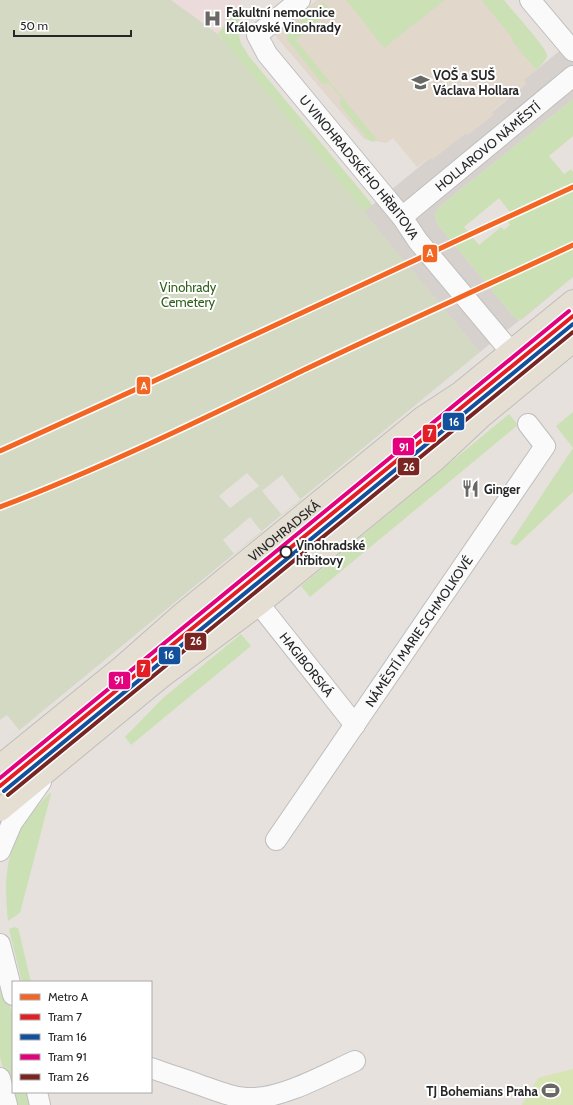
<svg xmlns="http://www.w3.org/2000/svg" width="573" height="1105" viewBox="0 0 573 1105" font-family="Cabin,sans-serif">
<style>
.education{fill:#e1d7ca}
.medical{fill:#ecdbdb}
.green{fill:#cce0b6;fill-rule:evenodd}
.cemetery{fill:#d4d9c4;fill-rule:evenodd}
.pitch{fill:#d7e4b3}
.plaza{fill:#d6d1cc}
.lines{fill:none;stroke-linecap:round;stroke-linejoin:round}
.minor-casing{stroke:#bfbebe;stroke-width:22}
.major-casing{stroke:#bfbdbb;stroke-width:24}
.minor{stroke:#fbfafa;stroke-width:20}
.major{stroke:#e4ded3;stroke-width:22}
.tram-1-casing{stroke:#fff;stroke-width:7}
.tram-2-casing{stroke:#fff;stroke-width:7}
.tram-3-casing{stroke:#fff;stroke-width:7}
.tram-4-casing{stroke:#fff;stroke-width:7}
.tram-1{stroke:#e31e25;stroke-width:4}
.tram-2{stroke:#13519c;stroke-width:4}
.tram-3{stroke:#e5007d;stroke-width:4}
.tram-4{stroke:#792522;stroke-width:4}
.metro-1-casing{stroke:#fff;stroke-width:8}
.metro-1{stroke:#f26522;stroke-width:5}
.stop-dot{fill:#fff;stroke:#272727;stroke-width:2}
.labels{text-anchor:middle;stroke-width:4;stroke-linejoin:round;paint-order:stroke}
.poi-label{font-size:13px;font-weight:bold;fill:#272727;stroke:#fff;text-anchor:start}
.street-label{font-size:13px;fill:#272727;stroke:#fff}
.park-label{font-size:13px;fill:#30601b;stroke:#fff}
.stop-label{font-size:13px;font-weight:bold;fill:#272727;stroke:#fff;text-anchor:start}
.line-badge{stroke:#fff;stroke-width:1.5}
.badge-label{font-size:11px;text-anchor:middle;font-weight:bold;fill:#fff}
</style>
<rect width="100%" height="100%" fill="#e6e1dc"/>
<path class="education" d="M 317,0 L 494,0 L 529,62 L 536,70 L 524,80 L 526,84 L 492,111 L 494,114 L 468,135 L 466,133 L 432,161 L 429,158 L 417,167 L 393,138 L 387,143 L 364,139 L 274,34 Z"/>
<path class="medical" d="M 171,0 L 243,0 L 218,34 Z"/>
<path class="green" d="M 346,0 L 445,0 L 384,48 Z
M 484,0 L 504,0 C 510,8 547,48 547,55 C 547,61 540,66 536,70 L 512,41 L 513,39 L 484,3 L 482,1 Z
M 323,2 L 331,10 L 296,40 L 377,140 L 373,142 L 368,140 L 341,106 L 340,102 L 342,98 L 329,83 L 324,84 L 321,82 L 287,39 L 287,33 Z
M 234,11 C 245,23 237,28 240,40 C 241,45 246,50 248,55 L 371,203 L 374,213 L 374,224 L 218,34 Z
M 573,99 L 573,136 L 549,156 L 564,174 L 571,169 L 573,172 L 573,277 L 524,317 C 520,320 518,321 514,317 L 437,224 L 435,214 L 440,206 ZM 499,198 L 514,217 L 508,222 L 510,225 L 504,230 L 501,227 L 479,245 L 464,227 Z
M 573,412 L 573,492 L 516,546 L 510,543 L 573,448 L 556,426 Z
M 509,414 L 518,425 L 310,597 L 301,586 Z
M 241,634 L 251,646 L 131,745 L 125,737 L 163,698 Z
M 50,793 L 51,794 L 20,913 L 8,921 C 2,867 9,831 50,793 Z
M 14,927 L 18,928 L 19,931 L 31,982 L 22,982 L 9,929 Z
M 0,967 L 13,1018 L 13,1092 L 32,1092 L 35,1105 L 12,1105 L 0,1057 Z"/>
<path class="cemetery" d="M 0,0 L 171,0 L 218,34 L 480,352 L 0,746 L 19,730 L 7,715 L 0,720 ZM 247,473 L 259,486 L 230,508 L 219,496 ZM 282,475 L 301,500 L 282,515 L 262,491 ZM 250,517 L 262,532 L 234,554 L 223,540 Z"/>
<path class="pitch" d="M 573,1069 L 573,1105 L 522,1105 L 538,1078 Z"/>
<path class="plaza" d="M 573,40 L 573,99 L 440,206 L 435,214 L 437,224 L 514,317 L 518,320 L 521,320 L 573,277 L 480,352 L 364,212 L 430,158 L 432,160 L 466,133 L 468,135 L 494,114 L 492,112 L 526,84 L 524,80 Z"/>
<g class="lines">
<defs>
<g id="minor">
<path id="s1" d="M 300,0 L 257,35 L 267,54 L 402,217 L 418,241 L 511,352"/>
<path d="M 530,0 L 573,51"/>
<path id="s2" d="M 402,217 L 573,76"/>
<path id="s3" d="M 259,604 L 355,725"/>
<path id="s4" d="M 276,840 L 545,446 L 528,424"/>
<path d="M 0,851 L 12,823 L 41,782"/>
<path d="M 0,944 L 13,995"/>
<path d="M 151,1068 C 167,1074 184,1079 200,1085 C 217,1091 236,1099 254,1098 C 285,1097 326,1074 355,1061"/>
<path d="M 0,1078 L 7,1105"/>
<path d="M 37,1092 L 40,1105"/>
</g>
<g id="major">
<path id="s5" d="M 0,766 L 123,666 L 182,614 L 422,418 L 460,393 L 573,301"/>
<path d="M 0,810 L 160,678 L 259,604 L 435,460 L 481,417 L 573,341"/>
</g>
</defs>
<use href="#minor" class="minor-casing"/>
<use href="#major" class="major-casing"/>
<use href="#minor" class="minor"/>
<use href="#major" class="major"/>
<defs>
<path id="tram-1" d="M 0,786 L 573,316"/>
<path id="tram-2" d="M 4,791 L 573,324"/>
<path id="tram-3" d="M 0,778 L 569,311"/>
<path id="tram-4" d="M 8,795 L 573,332"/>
</defs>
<use href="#tram-1" class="tram-1-casing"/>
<use href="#tram-2" class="tram-2-casing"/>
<use href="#tram-3" class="tram-3-casing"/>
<use href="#tram-4" class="tram-4-casing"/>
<use href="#tram-1" class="tram-1"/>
<use href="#tram-2" class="tram-2"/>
<use href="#tram-3" class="tram-3"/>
<use href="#tram-4" class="tram-4"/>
<defs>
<path id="metro-1" d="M 0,451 C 192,365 382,275 573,187
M 0,507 C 105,467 205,418 306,369 C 394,327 484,287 573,245"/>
</defs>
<use href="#metro-1" class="metro-1-casing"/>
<use href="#metro-1" class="metro-1"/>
</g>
<defs>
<symbol id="hospital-bare" viewBox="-9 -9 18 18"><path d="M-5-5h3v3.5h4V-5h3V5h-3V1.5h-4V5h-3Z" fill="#6a6866" stroke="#fff" stroke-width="2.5" paint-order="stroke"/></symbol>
<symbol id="university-bare" viewBox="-9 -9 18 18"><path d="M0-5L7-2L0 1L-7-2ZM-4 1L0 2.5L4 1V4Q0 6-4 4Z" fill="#6a6866" stroke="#fff" stroke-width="2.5" paint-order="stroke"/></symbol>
<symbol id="restaurant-bare" viewBox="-9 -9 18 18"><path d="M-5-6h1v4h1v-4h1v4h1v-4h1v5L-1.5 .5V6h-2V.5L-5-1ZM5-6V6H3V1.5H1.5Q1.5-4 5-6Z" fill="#6a6866" stroke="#fff" stroke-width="2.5" paint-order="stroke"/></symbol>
<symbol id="stadium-bare" viewBox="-9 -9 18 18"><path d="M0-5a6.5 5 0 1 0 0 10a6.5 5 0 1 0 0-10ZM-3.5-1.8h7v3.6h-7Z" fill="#6a6866" stroke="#fff" stroke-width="2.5" paint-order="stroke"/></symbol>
</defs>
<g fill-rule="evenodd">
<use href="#hospital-bare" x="200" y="6" width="25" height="25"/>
<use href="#university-bare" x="408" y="70" width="25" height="25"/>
<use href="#restaurant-bare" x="458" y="476" width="25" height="25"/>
<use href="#stadium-bare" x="538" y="1078" width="25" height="25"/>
</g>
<circle class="stop-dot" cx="286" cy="552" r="5.5"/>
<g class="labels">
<g class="poi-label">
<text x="226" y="17">Fakultní nemocnice<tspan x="226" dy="15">Královské Vinohrady</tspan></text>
<text x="433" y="80">VOŠ a SUŠ<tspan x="433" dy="15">Václava Hollara</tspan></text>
<text x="484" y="494">Ginger</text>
<text x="538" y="1096" text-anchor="end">TJ Bohemians Praha</text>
</g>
<g class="street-label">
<text dy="5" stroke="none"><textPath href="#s2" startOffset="111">HOLLAROVO NÁMĚSTÍ</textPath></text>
<text dy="5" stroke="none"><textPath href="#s1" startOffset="223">U VINOHRADSKÉHO HŘBITOVA</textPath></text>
<text dy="5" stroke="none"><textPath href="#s5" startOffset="369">VINOHRADSKÁ</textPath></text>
<text dy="5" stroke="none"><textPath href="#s4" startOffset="253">NÁMĚSTÍ MARIE SCHMOLKOVÉ</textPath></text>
<text dy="5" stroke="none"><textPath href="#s3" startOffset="77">HAGIBORSKÁ</textPath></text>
</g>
<g class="park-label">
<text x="188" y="292">Vinohrady<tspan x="188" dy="15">Cemetery</tspan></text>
</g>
<g class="stop-label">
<text x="296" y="550">Vinohradské<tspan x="296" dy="15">hřbitovy</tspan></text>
</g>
</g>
<g class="line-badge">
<rect x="422" y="244" width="16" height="19" rx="4" fill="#f26522"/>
<rect x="136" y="376" width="15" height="19" rx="4" fill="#f26522"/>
<rect x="442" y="412" width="23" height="19" rx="4" fill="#13519c"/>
<rect x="422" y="424" width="15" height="19" rx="4" fill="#e31e25"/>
<rect x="392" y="437" width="23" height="19" rx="4" fill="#e5007d"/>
<rect x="397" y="457" width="23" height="19" rx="4" fill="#792522"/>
<rect x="184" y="632" width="23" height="19" rx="4" fill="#792522"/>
<rect x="158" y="646" width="23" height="19" rx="4" fill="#13519c"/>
<rect x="136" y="659" width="15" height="19" rx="4" fill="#e31e25"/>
<rect x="108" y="671" width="23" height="19" rx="4" fill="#e5007d"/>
</g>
<g class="badge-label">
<text x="430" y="257">A</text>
<text x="144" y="390">A</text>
<text x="454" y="426">16</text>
<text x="430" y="437">7</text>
<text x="404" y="451">91</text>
<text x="409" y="471">26</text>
<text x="196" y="645">26</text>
<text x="169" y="659">16</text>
<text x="143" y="672">7</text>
<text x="119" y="684">91</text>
</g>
<rect x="12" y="981" width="140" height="112" fill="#ffffff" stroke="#a9a9a9"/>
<rect x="20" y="994" width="20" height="6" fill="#f26522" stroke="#a9a9a9"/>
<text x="48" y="1001" font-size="12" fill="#272727">Metro A</text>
<rect x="20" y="1014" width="20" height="6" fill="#e31e25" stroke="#a9a9a9"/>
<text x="48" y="1021" font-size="12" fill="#272727">Tram 7</text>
<rect x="20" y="1034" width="20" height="6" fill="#13519c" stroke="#a9a9a9"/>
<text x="48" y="1041" font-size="12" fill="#272727">Tram 16</text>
<rect x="20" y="1054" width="20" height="6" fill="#e5007d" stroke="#a9a9a9"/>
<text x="48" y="1061" font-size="12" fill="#272727">Tram 91</text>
<rect x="20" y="1074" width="20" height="6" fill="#792522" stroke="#a9a9a9"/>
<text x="48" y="1081" font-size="12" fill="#272727">Tram 26</text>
<path d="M14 30v6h117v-6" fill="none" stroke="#272727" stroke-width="2"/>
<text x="20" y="30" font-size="12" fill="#272727" stroke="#ffffff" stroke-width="3" paint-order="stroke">50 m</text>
</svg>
